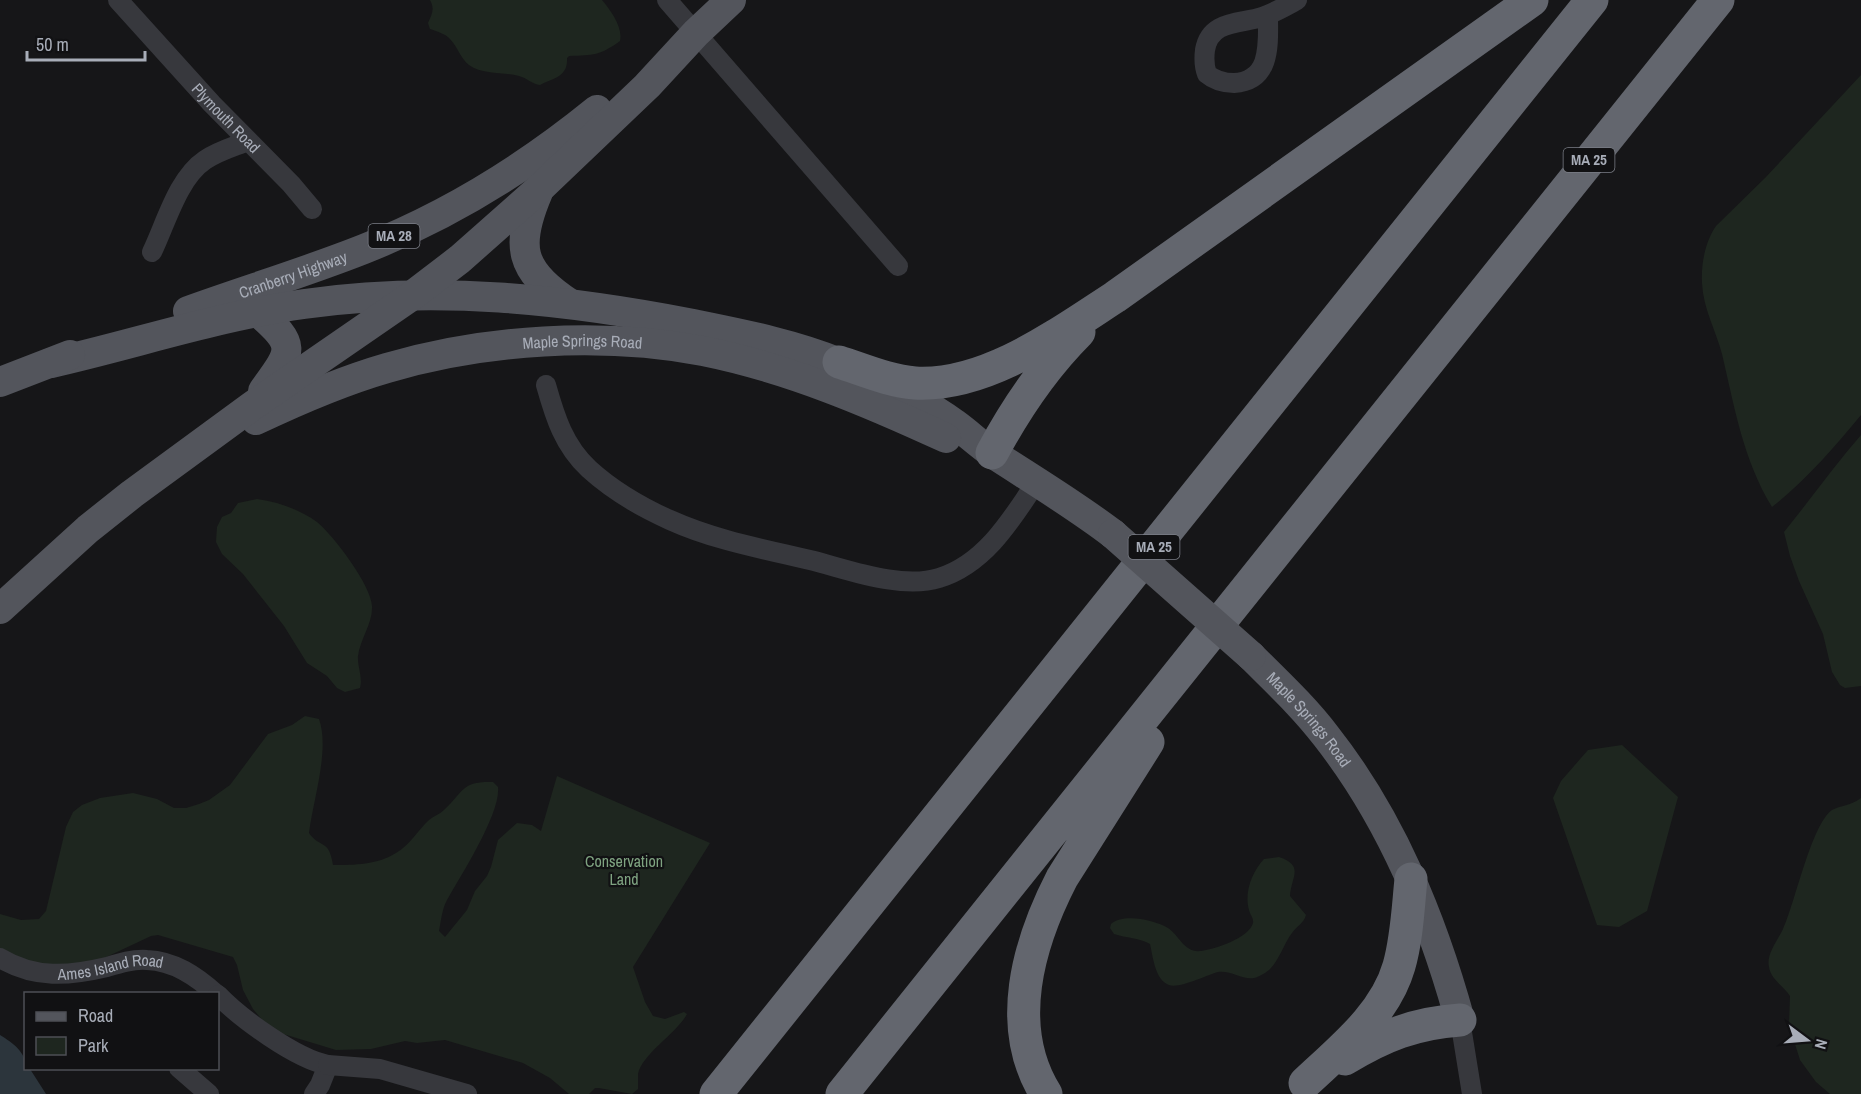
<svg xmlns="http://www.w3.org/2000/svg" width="1861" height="1094" viewBox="0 0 1861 1094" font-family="'Archivo Narrow',sans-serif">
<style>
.green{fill:#1e261f}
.water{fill:#2c353c}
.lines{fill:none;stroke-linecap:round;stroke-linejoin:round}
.minor{stroke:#37383d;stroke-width:20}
.primary{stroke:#53555c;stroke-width:30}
.motorway{stroke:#63666e;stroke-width:33}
.primary-bridge{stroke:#53555c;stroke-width:30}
.labels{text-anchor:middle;stroke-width:4.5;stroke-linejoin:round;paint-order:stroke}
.shield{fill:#111113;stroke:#7b7e86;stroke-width:1.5}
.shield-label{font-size:15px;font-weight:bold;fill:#a8adb8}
.street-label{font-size:16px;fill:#a8adb8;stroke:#111113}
.park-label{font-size:16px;fill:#7fa381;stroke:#111113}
</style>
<rect width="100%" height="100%" fill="#161618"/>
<path class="green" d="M 430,0 L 602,0 C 611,11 623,27 620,41 C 599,56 594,55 569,56 L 567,58 C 568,77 554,78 540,85 C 532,84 527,78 519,76 C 504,72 483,75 469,65 C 460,58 458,47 450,39 C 446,34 436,31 430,29 L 428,23 C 432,14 435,9 430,0 Z
M 1861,75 L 1861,415 C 1834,448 1806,480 1772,507 C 1743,459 1735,409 1722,354 C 1716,331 1703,308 1702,283 C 1701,264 1705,242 1716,226 L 1766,177 Z
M 1861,435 L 1861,686 L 1845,688 L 1840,685 L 1832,672 L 1823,634 L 1799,581 L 1790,556 L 1784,532 C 1810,500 1834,466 1861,435 Z
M 257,499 C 278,502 299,509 317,522 C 334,536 371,585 372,606 C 373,623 360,639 358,656 C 357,666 363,677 360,688 L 345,692 L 337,688 L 327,676 L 307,663 L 284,626 L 243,574 L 222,554 L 216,542 L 217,527 L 222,517 L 231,513 L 238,503 Z
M 305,716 L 319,719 C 330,750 313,800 309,833 C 320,849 329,838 333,865 C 355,865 377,865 396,853 C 410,845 417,831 429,820 C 434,816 440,814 444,810 C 464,791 462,781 493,782 L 498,787 C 501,813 461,875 447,900 C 442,909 441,921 439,931 L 445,937 L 467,910 L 475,891 L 487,876 L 491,867 L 498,840 L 517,823 L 532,825 L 541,831 L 557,776 L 710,843 L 633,967 L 645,1002 L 653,1016 L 665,1019 L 684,1012 L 687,1014 C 677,1033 642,1054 638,1074 C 638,1079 638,1085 638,1089 L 632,1094 L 599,1088 L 595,1088 L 589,1094 L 569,1094 L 550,1078 L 523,1063 L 445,1040 L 417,1043 L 405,1041 L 371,1049 L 336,1050 L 280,1033 L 265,1023 L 253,1009 L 243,990 L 237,965 L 233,957 L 158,935 L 151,936 L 100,960 L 50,971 L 0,956 L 0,914 L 21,920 L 39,919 L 46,911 L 66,827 L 73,812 L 82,805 L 100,798 L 133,793 L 157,799 L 174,808 L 186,808 L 199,804 L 209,800 L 230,785 L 268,734 L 292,725 Z
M 1622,745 L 1678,797 L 1647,911 L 1619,927 L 1597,925 L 1553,798 L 1561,781 L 1588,750 Z
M 1861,798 L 1861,1094 L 1830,1094 L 1816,1082 L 1800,1060 L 1789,1025 L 1790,996 C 1784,986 1771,980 1769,967 C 1766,954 1778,940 1783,929 C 1795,904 1811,825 1832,810 C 1839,806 1850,806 1861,798 Z
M 1279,857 C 1305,866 1291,877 1290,896 L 1306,915 C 1304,923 1297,926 1292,933 C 1284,943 1280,959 1270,969 C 1267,972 1259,977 1254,978 C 1242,980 1231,970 1218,972 C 1207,975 1179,989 1169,985 C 1155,980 1153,957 1150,944 C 1140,938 1126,938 1114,934 L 1110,928 L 1111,924 C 1124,913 1154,920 1168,928 C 1180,936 1184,953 1201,951 C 1215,949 1249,938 1253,923 C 1254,918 1250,915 1249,910 C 1244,892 1252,872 1264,859 Z"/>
<path class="water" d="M 0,1035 C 13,1043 26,1052 26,1068 L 30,1069 L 46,1094 L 0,1094 Z"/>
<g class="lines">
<g class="minor">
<path id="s1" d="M 118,0 L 212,104 L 291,184 L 312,209"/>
<path d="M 667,0 L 898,266"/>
<path d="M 1268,15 C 1268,43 1272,81 1234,83 C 1224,83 1214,80 1207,74 C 1204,66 1204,58 1205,50 C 1210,20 1240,24 1262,17 C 1274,13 1286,6 1297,0"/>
<path d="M 152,252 C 166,223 178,178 205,160 C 218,151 233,147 248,141"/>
<path d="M 546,385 C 555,417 564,446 589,469 C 612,490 641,507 670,520 C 714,540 763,549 810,560 C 847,569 901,590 939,578 C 985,564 1012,519 1037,481"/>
<path id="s2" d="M 0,958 C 35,979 69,976 107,967 C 120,963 133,959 147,960 C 174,961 196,976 216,994"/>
<path d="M 218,995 C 240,1018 296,1059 328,1065 L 320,1085 L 314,1094"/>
<path d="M 1460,1020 L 1472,1094"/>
<path d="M 328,1065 L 380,1069 L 467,1094"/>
<path d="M 179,1068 L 209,1094"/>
</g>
<g class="primary">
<path d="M 538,192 C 515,246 519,270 569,303"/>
<path id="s3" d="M 188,311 C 246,290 306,272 364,249 C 448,216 527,167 597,110"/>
<path d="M 258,312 C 298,346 292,351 263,391"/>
<path d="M 51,363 C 135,344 218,316 304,304 C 435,285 564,299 693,324 C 742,334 794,344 840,363 C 878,379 923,400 955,424 C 969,434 981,446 995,455 C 1035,481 1075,505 1113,534"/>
<path d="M 0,382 L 70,355"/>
<path id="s4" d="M 256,420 C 298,400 342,381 387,368 C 485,339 602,332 703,351 C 788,368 868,402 946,438"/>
<path d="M 0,609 L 88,529 L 132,494 L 252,406 L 413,295 L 460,259 L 539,189 L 647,86 L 696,33 L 731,0"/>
<path id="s5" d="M 1251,656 C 1277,682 1304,707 1326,736 C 1392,820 1432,919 1460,1020"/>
</g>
<path class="motorway" d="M 839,362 C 864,370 889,381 915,383 C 986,387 1058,334 1115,297 L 1532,0
M 992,453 C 1015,410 1044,367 1079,332
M 1345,1059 C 1383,1036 1415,1023 1460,1020
M 1305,1083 C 1341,1049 1385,1015 1399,966 C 1407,938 1408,908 1411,879
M 716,1094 L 1592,0
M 842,1094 L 1718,0
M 1046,1094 C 1004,1027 1028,944 1062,878 L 1148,742"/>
<path class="primary-bridge" d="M 1113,534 L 1251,656"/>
</g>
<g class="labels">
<g class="shield">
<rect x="1563.5" y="148" width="51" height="24" rx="4.5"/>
<rect x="368.5" y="224" width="51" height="24" rx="4.5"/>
<rect x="1128.5" y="535" width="51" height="24" rx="4.5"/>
</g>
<g class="shield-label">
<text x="1589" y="165">MA 25</text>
<text x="394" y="241">MA 28</text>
<text x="1154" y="552">MA 25</text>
</g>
<g class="street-label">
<text dy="6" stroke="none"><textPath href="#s1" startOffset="160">Plymouth Road</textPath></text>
<text dy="6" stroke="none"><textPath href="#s3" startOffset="111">Cranberry Highway</textPath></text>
<text dy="6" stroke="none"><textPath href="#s4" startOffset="339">Maple Springs Road</textPath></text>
<text dy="6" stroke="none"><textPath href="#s5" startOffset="86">Maple Springs Road</textPath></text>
<text dy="6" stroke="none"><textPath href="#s2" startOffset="114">Ames Island Road</textPath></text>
</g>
<g class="park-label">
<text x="624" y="867">Conservation<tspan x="624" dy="18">Land</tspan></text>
</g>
</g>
<rect x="24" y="992" width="195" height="78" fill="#111113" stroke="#4d4f55" stroke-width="1.5"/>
<rect x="36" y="1012" width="30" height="9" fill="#53555c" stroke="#4d4f55" stroke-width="1.5"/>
<text x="78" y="1022" font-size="18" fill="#a8adb8">Road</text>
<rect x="36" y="1037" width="30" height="18" fill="#1e261f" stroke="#4d4f55" stroke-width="1.5"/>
<text x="78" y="1052" font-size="18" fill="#a8adb8">Park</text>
<g transform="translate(1807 1040) rotate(106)" stroke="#111113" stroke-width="4.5" paint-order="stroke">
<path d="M0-4.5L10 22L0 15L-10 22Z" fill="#a8adb8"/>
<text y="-9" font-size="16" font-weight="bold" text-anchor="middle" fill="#a8adb8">N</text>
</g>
<path d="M27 51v9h118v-9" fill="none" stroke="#a8adb8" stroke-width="3"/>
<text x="36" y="51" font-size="18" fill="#a8adb8" stroke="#111113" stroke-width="4.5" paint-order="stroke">50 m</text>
</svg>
